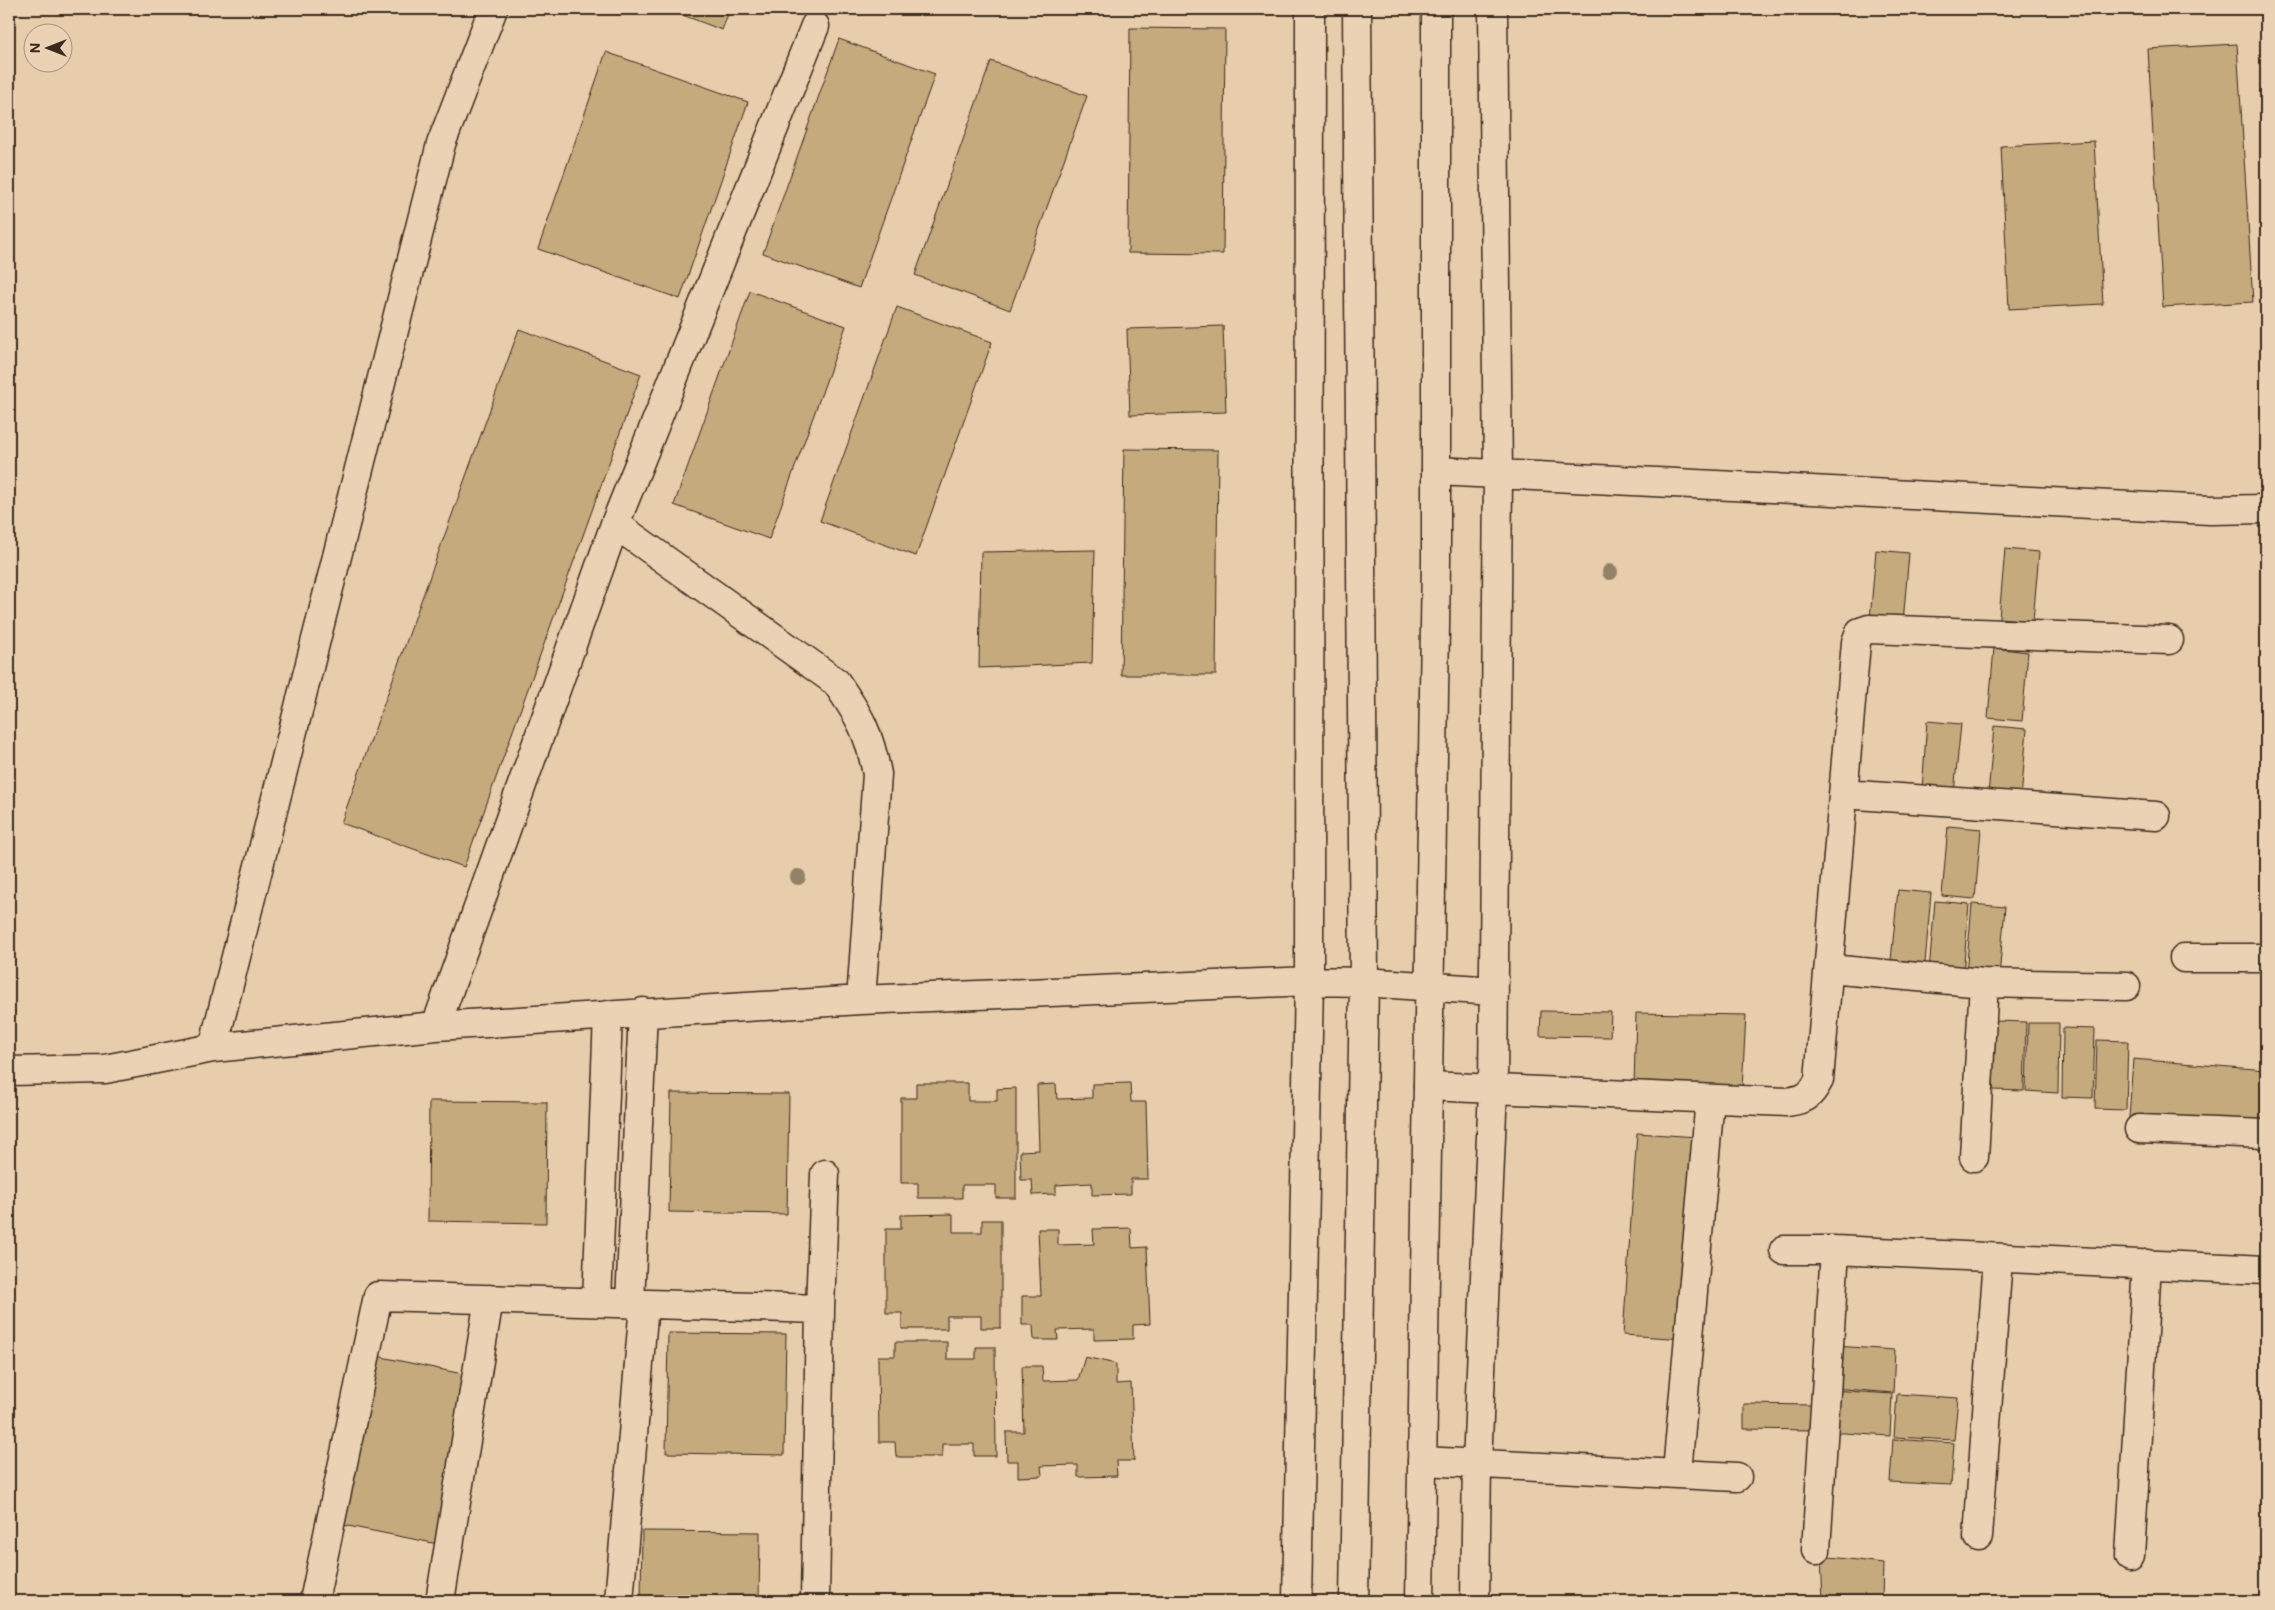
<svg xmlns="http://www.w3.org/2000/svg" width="2275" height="1610" viewBox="0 0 2275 1610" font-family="Mali,sans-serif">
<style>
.building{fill:#c4aa7d;stroke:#3b2a1e}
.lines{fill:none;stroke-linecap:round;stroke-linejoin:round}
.minor-casing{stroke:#3b2a1e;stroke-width:31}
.tertiary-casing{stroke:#3b2a1e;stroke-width:31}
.minor{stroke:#ecd2b4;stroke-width:28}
.tertiary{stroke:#ecd2b4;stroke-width:28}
.tree{fill:#938267}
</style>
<rect width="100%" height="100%" fill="#e7cdab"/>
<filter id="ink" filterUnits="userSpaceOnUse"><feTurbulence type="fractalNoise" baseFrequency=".02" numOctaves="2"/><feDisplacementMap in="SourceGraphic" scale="10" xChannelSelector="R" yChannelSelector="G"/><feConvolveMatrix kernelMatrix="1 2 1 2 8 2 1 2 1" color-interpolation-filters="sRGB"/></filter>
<g filter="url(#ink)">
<path class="building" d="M 667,9 L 730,9 L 722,30 Z
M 1130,28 L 1225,29 L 1223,254 L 1128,253 Z
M 839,39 L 935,74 L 859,288 L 763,253 Z
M 2237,44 L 2253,302 L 2163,307 L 2148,49 Z
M 606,52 L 748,102 L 680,299 L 538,249 Z
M 991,61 L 1087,96 L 1010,310 L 915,275 Z
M 2094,141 L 2103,304 L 2009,309 L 2001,146 Z
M 750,291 L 846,326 L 769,539 L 674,505 Z
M 897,307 L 992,342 L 916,556 L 820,521 Z
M 1223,326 L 1226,412 L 1130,415 L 1127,329 Z
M 519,329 L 641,374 L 464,867 L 341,823 Z
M 1124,449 L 1218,450 L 1216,675 L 1121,675 Z
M 2005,549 L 2039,552 L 2033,621 L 1999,618 Z
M 1095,550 L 1092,663 L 979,668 L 981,552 Z
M 1876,550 L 1909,553 L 1903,623 L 1870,620 Z
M 1994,648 L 2028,652 L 2022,721 L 1988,718 Z
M 1927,721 L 1961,724 L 1954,793 L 1922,790 Z
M 1994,726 L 2027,729 L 2021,799 L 1988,796 Z
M 1948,826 L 1981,829 L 1975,899 L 1942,896 Z
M 1898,890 L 1931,893 L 1925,963 L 1891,960 Z
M 1935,901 L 1969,904 L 1963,974 L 1929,971 Z
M 1972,904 L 2005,907 L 1999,977 L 1966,974 Z
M 1541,1011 L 1611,1012 L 1610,1037 L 1540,1036 Z
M 1636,1013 L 1746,1015 L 1742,1089 L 1634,1086 Z
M 1995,1021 L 2026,1022 L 2024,1091 L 1993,1090 Z
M 2028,1023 L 2059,1023 L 2058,1093 L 2026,1091 Z
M 2063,1028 L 2095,1029 L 2093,1098 L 2062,1097 Z
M 2097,1040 L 2128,1041 L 2126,1110 L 2095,1109 Z
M 2133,1059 L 2266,1070 L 2266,1128 L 2129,1118 Z
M 916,1083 L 968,1083 L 968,1101 L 997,1101 L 997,1089 L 1016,1088 L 1016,1198 L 996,1198 L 996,1185 L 962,1185 L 962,1198 L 918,1198 L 918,1183 L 901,1183 L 901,1098 L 916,1098 Z
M 1130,1083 L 1131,1102 L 1146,1102 L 1148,1179 L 1131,1179 L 1131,1194 L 1092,1195 L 1092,1183 L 1056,1185 L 1056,1194 L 1033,1195 L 1032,1180 L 1021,1180 L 1020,1151 L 1039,1150 L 1037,1085 L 1056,1084 L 1057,1099 L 1092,1098 L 1092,1084 Z
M 671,1093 L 789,1094 L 787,1214 L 669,1212 Z
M 429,1101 L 547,1102 L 546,1223 L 428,1221 Z
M 1637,1133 L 1698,1137 L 1685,1339 L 1623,1335 Z
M 953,1214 L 953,1232 L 982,1232 L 982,1220 L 1001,1220 L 1001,1328 L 981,1328 L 981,1316 L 947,1316 L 947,1329 L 902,1329 L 902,1313 L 886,1313 L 886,1229 L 901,1229 L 901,1215 Z
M 1131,1228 L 1132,1248 L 1147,1247 L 1150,1324 L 1133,1325 L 1133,1339 L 1094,1340 L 1094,1329 L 1057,1330 L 1058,1340 L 1034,1340 L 1033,1325 L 1022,1325 L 1022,1296 L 1041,1296 L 1038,1229 L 1058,1229 L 1058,1245 L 1094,1244 L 1093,1229 Z
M 668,1333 L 786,1334 L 784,1455 L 666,1453 Z
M 895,1342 L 947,1342 L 947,1359 L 976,1359 L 976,1347 L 995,1347 L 996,1456 L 974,1456 L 974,1444 L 942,1444 L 942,1457 L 896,1457 L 895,1442 L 879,1442 L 878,1356 L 895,1356 Z
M 1835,1346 L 1895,1350 L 1893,1393 L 1833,1388 Z
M 377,1356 L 472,1376 L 438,1544 L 343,1525 Z
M 1085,1357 L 1116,1364 L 1116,1384 L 1131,1383 L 1134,1461 L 1116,1461 L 1117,1476 L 1078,1477 L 1078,1465 L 1041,1466 L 1042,1476 L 1018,1477 L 1018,1461 L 1007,1461 L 1006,1432 L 1024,1432 L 1022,1366 L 1042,1366 L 1043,1381 L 1078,1380 Z
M 1832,1390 L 1892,1394 L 1890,1436 L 1829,1432 Z
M 1897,1394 L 1958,1398 L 1954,1440 L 1894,1437 Z
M 1744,1404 L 1814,1405 L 1814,1430 L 1744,1429 Z
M 1893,1439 L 1954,1443 L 1951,1485 L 1890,1482 Z
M 642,1531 L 760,1532 L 759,1601 L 641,1601 Z
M 1821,1556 L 1883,1563 L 1882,1601 L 1823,1600 Z"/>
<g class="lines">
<defs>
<path id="minor" d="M 1436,471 L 2210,510 L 2266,509
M 615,524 L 836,682 C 860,717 869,732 877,774 L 861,1000
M 1843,794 L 2156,816
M 2184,958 L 2266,958
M 1829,969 L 1984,983 L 2126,986
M 436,1026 L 615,524 L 815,26
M 213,1048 L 441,144 L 493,9
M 9,1071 L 105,1069 L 213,1048 L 436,1026 L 861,1000 L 1309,981 L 1364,982 L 1494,991
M 1428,1086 L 1787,1102 C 1806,1099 1810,1097 1819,1080 L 1856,642 L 1860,632 L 1869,629 L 2169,640
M 2139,1129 L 2266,1134
M 1974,1157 L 1984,983
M 1784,1250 L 1835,1250 L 2266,1270
M 597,1302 L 608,1015
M 630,1303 L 643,1012
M 1422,1461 L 1737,1477
M 1677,1472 L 1710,1099
M 1978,1537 L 1998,1258
M 1816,1550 L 1835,1250
M 2130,1556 L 2147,1264
M 314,1601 L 378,1296 L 820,1309
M 440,1601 L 489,1299
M 619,1601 L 644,1304
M 815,1601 L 820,1309 L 825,1174
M 1297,1601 L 1309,981 L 1310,9
M 1475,1601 L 1477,1464 L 1493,1089 L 1498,474 L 1493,9"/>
<path id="tertiary" d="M 1354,1601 L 1364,982 L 1357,9
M 1420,1601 L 1436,561 L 1436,9"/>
</defs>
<use href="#minor" class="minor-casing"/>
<use href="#tertiary" class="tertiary-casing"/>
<use href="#minor" class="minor"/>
<use href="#tertiary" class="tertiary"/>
</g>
<g class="tree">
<circle cx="1610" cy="572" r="8"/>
<circle cx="798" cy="877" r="8"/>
</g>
</g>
<rect width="2275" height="1610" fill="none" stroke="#ecd2b4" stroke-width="30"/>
<rect x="15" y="15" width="2245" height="1580" fill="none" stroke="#3b2a1e" stroke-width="2" filter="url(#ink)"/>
<g transform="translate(48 48) rotate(270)"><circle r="24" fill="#ecd2b4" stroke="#a58f78"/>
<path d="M0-4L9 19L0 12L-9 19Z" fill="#3b2a1e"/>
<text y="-8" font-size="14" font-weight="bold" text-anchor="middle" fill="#3b2a1e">N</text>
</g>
</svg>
